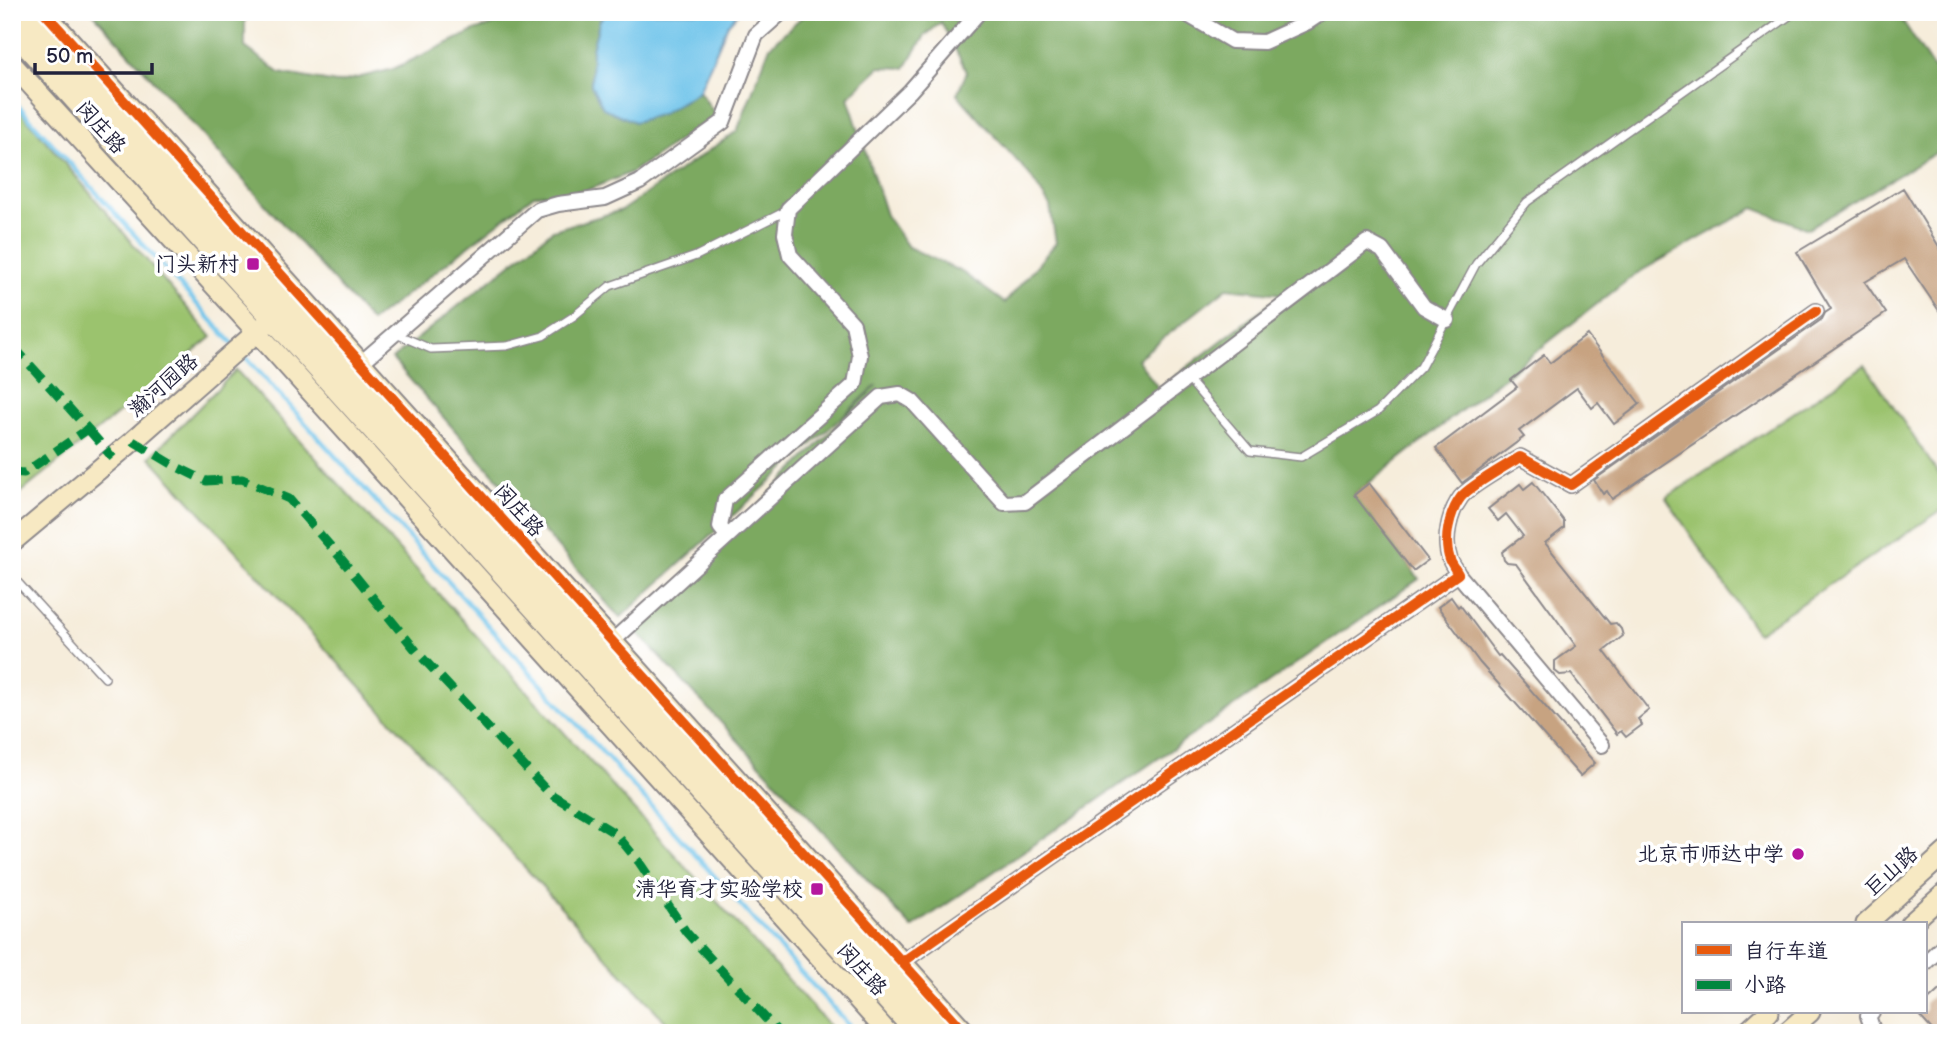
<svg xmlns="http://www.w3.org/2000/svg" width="1958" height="1045" viewBox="0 0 1958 1045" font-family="'Balsamiq Sans','LXGW WenKai TC',sans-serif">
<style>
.green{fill:#9bc36e;stroke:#5e7254;stroke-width:2}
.forest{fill:#7ca961;stroke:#4f664e;stroke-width:2;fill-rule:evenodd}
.water{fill:#6dc3ea;stroke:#487292;stroke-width:2}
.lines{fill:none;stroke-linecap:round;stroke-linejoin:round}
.stream{stroke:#6dc3ea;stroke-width:4.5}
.building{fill:#c7a381}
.lane-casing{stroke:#8c888b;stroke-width:10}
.street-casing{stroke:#8c888b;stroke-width:18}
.secondary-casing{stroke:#8c888b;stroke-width:23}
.lane{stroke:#fff;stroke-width:7}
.street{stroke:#fff;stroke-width:14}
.secondary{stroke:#f7e9c3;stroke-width:19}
.quiet{stroke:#00873e;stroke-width:9;stroke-dasharray:18 9;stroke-linecap:butt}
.cycleway-casing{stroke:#fff;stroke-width:15}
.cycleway{stroke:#e8590c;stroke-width:10}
.poi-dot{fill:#b5179e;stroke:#fff;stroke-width:2.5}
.labels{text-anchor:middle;stroke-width:7;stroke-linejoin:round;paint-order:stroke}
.street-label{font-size:21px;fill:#22223b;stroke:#fff}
.poi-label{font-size:21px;fill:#22223b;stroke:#fff;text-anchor:end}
</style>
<rect width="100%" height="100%" fill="#fff"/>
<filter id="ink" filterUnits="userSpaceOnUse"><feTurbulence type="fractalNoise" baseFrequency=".0143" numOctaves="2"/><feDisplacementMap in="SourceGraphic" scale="14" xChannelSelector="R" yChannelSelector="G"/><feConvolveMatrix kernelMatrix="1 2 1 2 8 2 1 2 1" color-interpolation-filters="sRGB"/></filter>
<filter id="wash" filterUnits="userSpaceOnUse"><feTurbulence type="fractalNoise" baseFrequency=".00686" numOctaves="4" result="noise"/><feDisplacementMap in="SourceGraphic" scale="28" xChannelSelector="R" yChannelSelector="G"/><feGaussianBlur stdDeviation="1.57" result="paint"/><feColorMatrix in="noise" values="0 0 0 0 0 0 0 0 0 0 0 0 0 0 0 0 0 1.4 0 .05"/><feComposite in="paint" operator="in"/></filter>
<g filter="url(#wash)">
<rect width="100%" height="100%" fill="#f6eddb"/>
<path class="green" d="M 12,101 L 212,337 L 12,500 Z
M 1865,365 L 1946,485 L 1946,507 L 1757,633 L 1666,498 Z
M 236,370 L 836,1033 L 676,1033 L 150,457 Z"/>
<path class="forest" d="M 92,12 L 245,12 L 245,47 L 280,73 L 337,83 L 393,69 L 474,31 L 531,12 L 606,12 L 600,21 L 661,114 L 699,91 L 716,115 L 632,172 L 585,191 L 534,195 L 371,322 Z
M 807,12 L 1897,12 L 1946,88 L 1946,147 L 1808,229 L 1754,208 L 1634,275 L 1355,494 L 1419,579 L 912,928 L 635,630 L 877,385 L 620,618 L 392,359 L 553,230 L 622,210 L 737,131 L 770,46 ZM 941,22 L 967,72 L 957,94 L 1029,174 L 1050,206 L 1056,243 L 1005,303 L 962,272 L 908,247 L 886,215 L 848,97 L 880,67 L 905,68 L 925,36 ZM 1227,288 L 1282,294 L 1159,389 L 1137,359 Z"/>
<path class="water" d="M 606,12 L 739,12 L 728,24 L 699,91 L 661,114 L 635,122 L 603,108 L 591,85 L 592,49 L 600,20 Z"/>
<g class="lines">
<path class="stream" d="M 12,99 L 233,344
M 242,353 L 856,1033"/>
</g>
<g id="blocks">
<path class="building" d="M 1903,188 L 1946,258 L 1946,321 L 1904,259 L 1865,282 L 1886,313 L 1612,499 L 1607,491 L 1603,494 L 1594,480 L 1822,319 L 1825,313 L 1831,309 L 1797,252 Z
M 1587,335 L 1640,404 L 1614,424 L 1598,403 L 1592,408 L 1577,388 L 1519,431 L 1524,437 L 1462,483 L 1436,448 L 1517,387 L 1511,380 L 1544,355 L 1550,363 Z
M 1533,482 L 1564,521 L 1564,528 L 1545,543 L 1610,624 L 1616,623 L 1621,629 L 1623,636 L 1604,651 L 1649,710 L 1638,719 L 1642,725 L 1626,737 L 1621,731 L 1617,734 L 1571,674 L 1560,675 L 1555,671 L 1555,661 L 1576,646 L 1516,564 L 1507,563 L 1504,560 L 1502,552 L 1523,536 L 1506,514 L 1498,521 L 1488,509 L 1520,484 L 1524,489 Z
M 1369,483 L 1428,560 L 1413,571 L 1354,495 Z
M 1451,597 L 1458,607 L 1460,605 L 1498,656 L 1500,655 L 1595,763 L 1580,776 L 1480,663 L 1438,607 Z
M 1946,984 L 1946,1033 L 1935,1033 L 1916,1012 L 1925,1012 L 1925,1003 Z"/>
</g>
</g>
<g filter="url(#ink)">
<use href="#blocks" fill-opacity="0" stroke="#8c888b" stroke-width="2"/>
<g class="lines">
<defs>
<path id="lane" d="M 396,334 L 431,349 L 507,346 L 543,336 L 574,316 L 610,286 L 696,256 L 788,210
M 1188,379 L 1250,451 L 1301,457 L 1378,411 L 1421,367 L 1476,264 L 1527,202 L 1795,12
M 12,576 L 105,678"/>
<path id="street" d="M 1183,12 L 1232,41 L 1264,42 L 1308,22 L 1323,12
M 354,369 L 537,210 L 558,204 L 605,198 L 640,182 L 723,122 L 756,35 L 782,12
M 727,536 L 720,527 L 725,500 L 855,384 L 860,356 L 853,324 L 790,255 L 785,234 L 788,209 L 910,91 L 979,12
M 1458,574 L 1602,745
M 605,648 L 881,397 L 900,394 L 912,401 L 1004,503 L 1025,502 L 1367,242 L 1382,250 L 1424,307 L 1447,320
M 902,962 L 1458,574 C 1456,570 1452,565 1450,560 C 1443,541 1449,513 1461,497 C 1471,485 1506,466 1520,457 L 1571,485 L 1816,311
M 1925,963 L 1946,943
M 1872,1012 L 1868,1016 L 1874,1033"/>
<path id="secondary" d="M 20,12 L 941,1033
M 44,12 L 966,1033
M 12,31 L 916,1033
M 12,64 L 257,332 L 888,1033
M 12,542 L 133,441 L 266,324
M 1866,924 L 1946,852
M 1910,924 L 1946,892
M 1746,1033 L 1769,1012
M 1786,1033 L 1810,1012"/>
</defs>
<use href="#lane" class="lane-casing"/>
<use href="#street" class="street-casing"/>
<use href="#secondary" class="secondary-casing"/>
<use href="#lane" class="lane"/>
<use href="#street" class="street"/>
<use href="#secondary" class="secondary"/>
<path class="quiet" d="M 12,345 L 88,429 L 24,473 L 12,472
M 88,429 L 113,458
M 133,441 L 177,467 L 206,481 L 242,479 L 289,499 L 339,556 L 418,653 L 549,793 L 616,834 L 639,862 L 686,932 L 779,1033"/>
<defs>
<path id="cycleway" d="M 44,12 L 966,1033
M 902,962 L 1458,574 C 1456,570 1452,565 1450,560 C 1443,541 1449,513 1461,497 C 1471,485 1506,466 1520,457 L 1571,485 L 1816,311"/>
</defs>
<use href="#cycleway" class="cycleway-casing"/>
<use href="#cycleway" class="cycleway"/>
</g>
</g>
<g class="poi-dot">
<rect x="246" y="257" width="14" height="14" rx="3.5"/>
<circle cx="1798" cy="854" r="7"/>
<rect x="810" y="882" width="14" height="14" rx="3.5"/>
</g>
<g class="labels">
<g class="street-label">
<text transform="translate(101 127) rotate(48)" y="7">闵庄路</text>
<text transform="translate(163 385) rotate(-41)" y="7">瀚河园路</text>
<text transform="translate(519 510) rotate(48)" y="7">闵庄路</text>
<text transform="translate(1891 871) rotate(-42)" y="7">巨山路</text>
<text transform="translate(862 969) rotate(48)" y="7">闵庄路</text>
</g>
<g class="poi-label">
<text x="239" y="271">门头新村</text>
<text x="1784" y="861">北京市师达中学</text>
<text x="803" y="896">清华育才实验学校</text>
</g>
</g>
<rect width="1958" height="1045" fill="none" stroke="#fff" stroke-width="42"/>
<rect x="1682" y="922" width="245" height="91" fill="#ffffff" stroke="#a7a7b1" stroke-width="2"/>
<rect x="1696" y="945" width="35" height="10" fill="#e8590c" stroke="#a7a7b1" stroke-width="2"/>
<text x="1744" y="958" font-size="21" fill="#22223b">自行车道</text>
<rect x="1696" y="980" width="35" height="10" fill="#00873e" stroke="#a7a7b1" stroke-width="2"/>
<text x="1744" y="992" font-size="21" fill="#22223b">小路</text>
<path d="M35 63v10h117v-10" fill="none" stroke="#22223b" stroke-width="3.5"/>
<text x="46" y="63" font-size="21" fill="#22223b" stroke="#ffffff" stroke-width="5" paint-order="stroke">50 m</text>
</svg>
